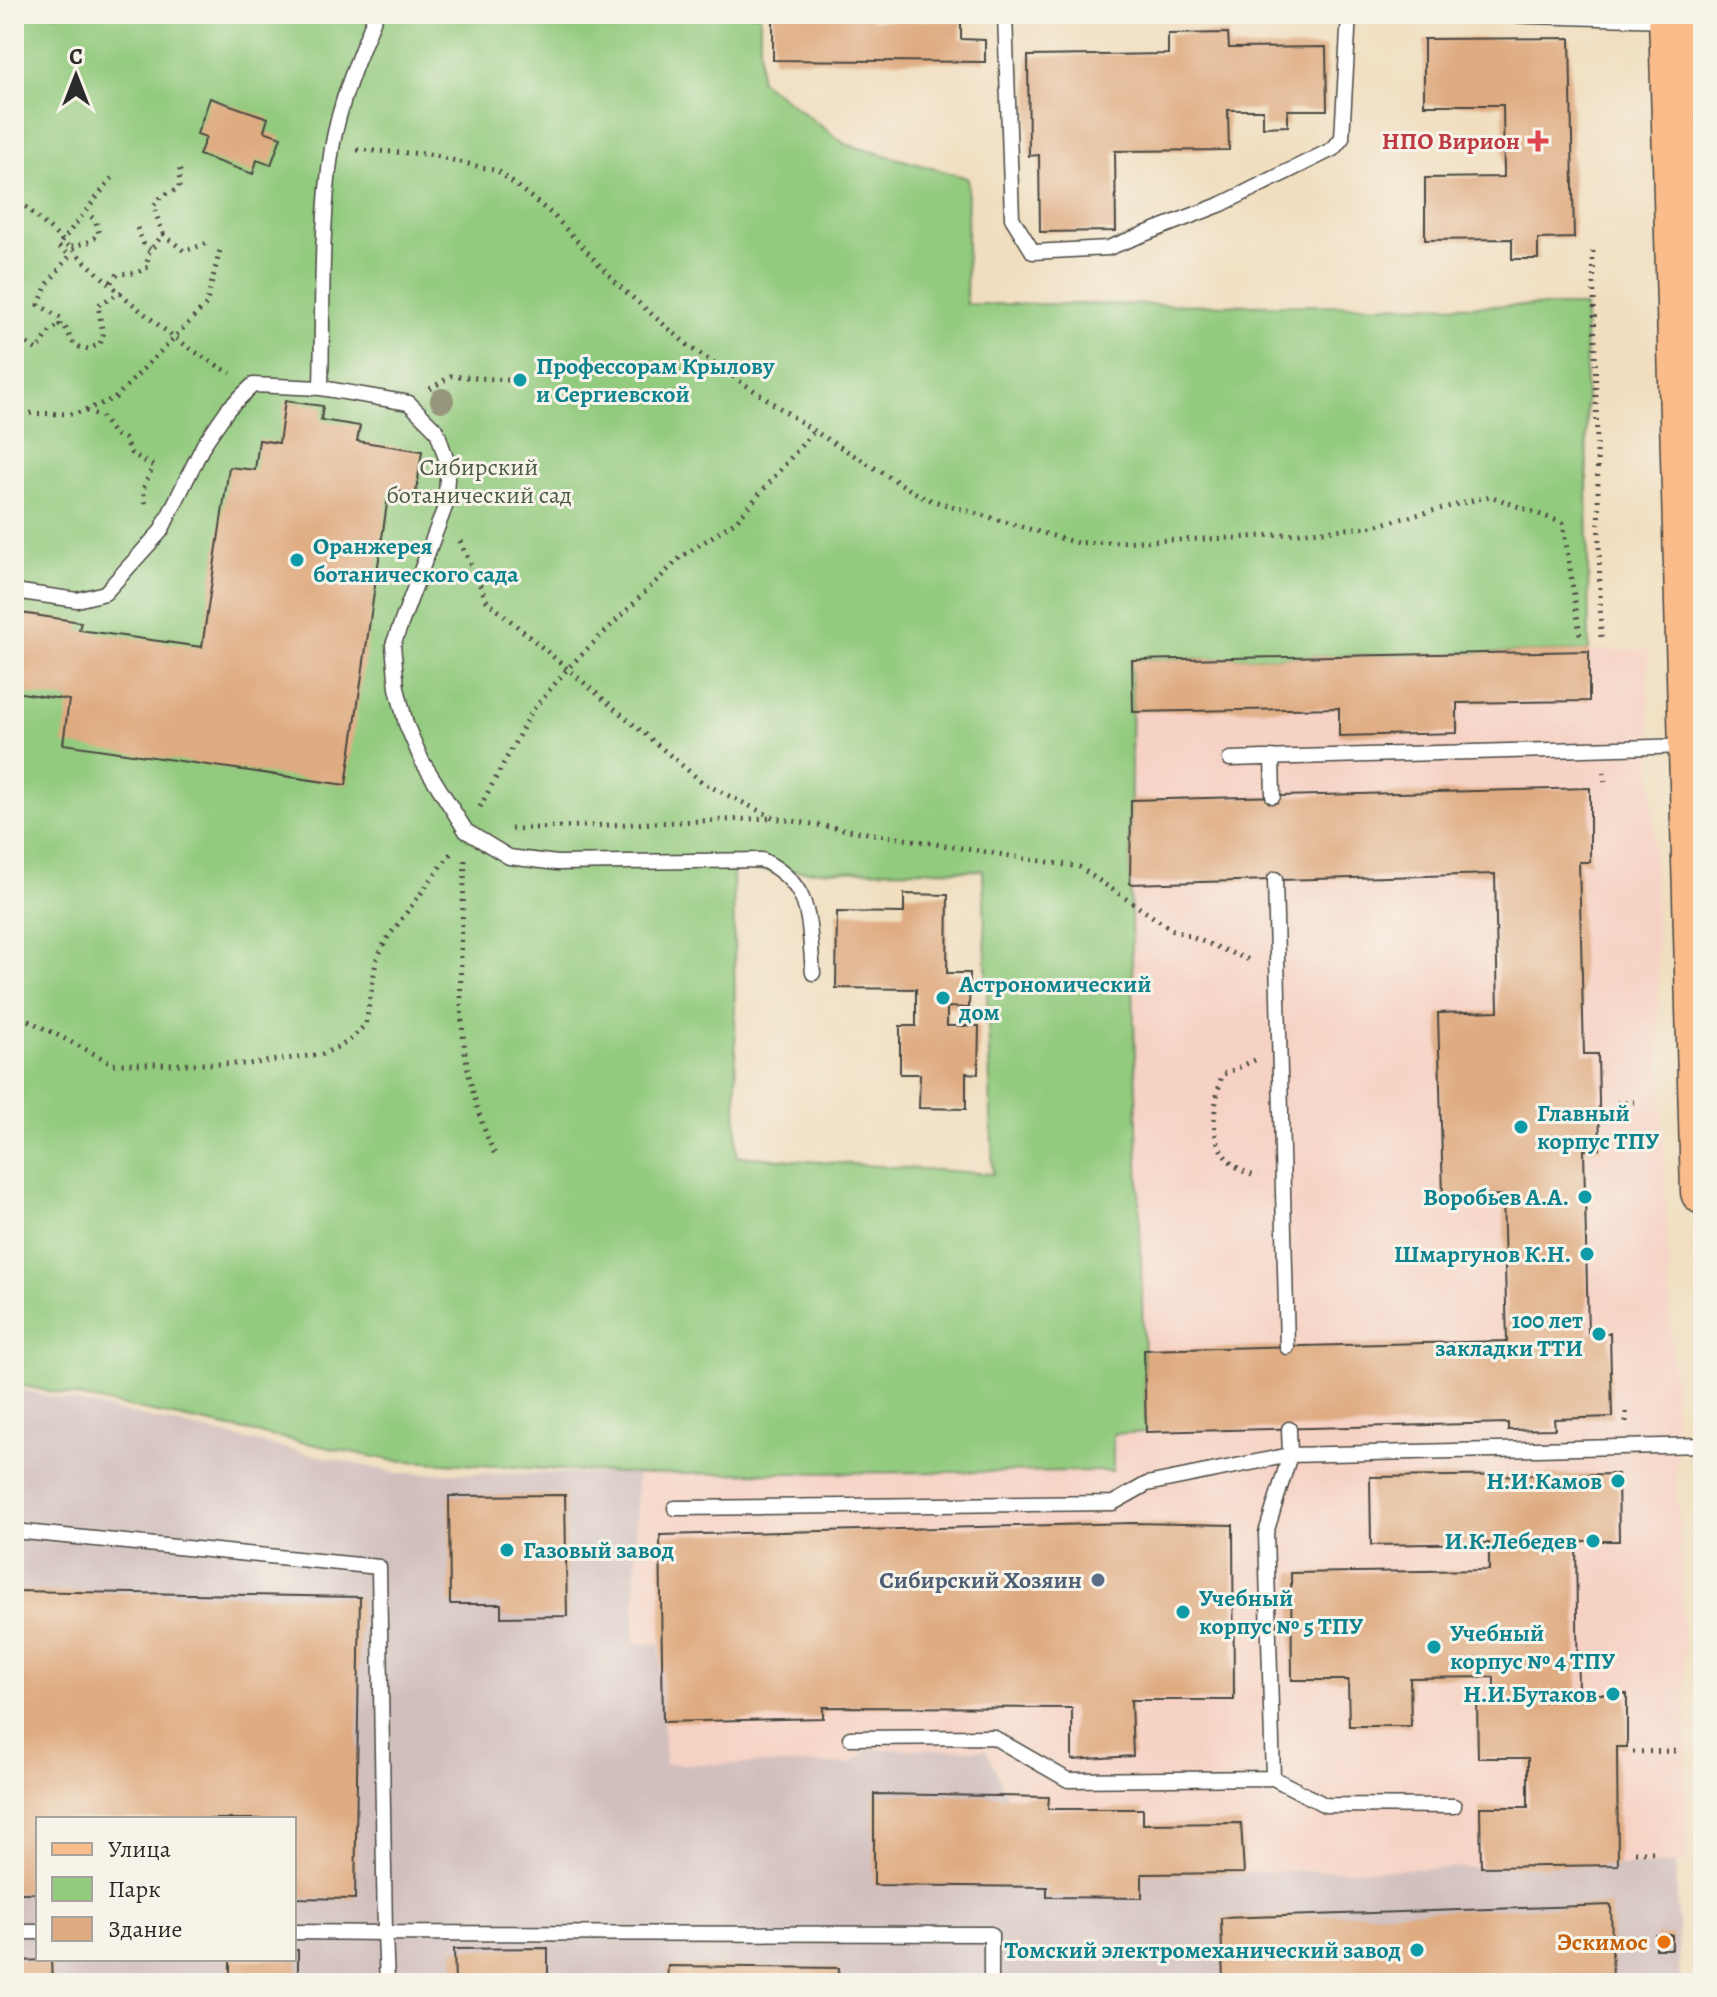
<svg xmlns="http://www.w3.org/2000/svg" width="1717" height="1997" viewBox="0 0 1717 1997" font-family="Alegreya,serif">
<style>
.built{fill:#f6d2c4}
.industrial{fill:#d1bfbe;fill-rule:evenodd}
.green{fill:#92ca7e;stroke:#5e7a54;stroke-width:2;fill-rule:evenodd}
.building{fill:#dfab81}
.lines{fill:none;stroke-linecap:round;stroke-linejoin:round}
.service-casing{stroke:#494641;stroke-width:17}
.primary-casing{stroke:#494641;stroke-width:47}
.path{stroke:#494641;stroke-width:5;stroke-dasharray:2 6;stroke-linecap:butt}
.service{stroke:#fff;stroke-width:14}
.primary{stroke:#f9bc8a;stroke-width:44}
.tree{fill:#95967b}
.health-dot{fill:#e0444e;stroke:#f7f3e8;stroke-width:3}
.culture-dot{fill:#0f9aa8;stroke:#f7f3e8;stroke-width:3}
.service-dot{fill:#5c6f8a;stroke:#f7f3e8;stroke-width:3}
.food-dot{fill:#e8710a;stroke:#f7f3e8;stroke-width:3}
.labels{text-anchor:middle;stroke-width:6;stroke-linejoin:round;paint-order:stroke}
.health-label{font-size:24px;font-weight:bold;fill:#be3a42;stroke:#f7f3e8;text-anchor:end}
.culture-label{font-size:24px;font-weight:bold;fill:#0d838f;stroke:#f7f3e8;text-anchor:start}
.park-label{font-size:24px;fill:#4a5b44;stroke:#f7f3e8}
.service-label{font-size:24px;font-weight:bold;fill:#4e5e75;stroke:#f7f3e8;text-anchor:end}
.food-label{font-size:24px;font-weight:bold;fill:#c56008;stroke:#f7f3e8;text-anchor:end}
</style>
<rect width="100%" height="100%" fill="#f7f3e8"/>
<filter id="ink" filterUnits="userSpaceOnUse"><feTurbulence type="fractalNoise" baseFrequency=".0125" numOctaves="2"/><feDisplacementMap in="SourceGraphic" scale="16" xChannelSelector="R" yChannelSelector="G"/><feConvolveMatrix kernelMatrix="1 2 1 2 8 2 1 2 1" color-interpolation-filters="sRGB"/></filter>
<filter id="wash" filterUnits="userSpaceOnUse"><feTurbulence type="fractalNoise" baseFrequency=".006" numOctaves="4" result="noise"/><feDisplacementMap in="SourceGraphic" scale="32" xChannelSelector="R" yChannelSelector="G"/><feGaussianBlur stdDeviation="1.8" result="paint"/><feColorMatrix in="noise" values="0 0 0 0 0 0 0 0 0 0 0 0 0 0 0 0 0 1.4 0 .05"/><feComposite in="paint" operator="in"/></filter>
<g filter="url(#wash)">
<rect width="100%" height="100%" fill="#f0debf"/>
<path class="built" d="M 1648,650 L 1660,1048 L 1686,1703 L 1687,1861 L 1676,1864 L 1143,1874 L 1142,1898 L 1047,1897 L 1047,1887 L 989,1751 L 868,1749 L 850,1764 L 664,1764 L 660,1644 L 634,1643 L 637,1474 L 1113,1471 L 1130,884 L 1132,660 Z"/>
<path class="industrial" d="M 14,1388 L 397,1473 L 637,1474 L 634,1643 L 660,1644 L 665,1764 L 850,1764 L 868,1749 L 987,1750 L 1047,1887 L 1048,1897 L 1142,1898 L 1142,1874 L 1676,1864 L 1680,1983 L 14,1983 ZM 38,1819 L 294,1819 L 294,1959 L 38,1959 Z"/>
<path class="green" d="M 14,14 L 760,14 L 760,80 L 845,144 L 968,178 L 966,304 L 1585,306 L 1589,651 L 1132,660 L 1130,884 L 1146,1432 L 1113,1434 L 1113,1471 L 637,1474 L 390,1460 L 14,1384 ZM 983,870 L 993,1174 L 737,1156 L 733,871 Z"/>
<g id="blocks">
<path class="building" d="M 773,14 L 872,14 L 872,20 L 961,21 L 961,39 L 985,40 L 985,62 L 773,60 Z
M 1228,33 L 1229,48 L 1326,47 L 1327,110 L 1288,110 L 1288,126 L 1263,127 L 1263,110 L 1228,110 L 1229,150 L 1115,151 L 1116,231 L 1040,232 L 1039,155 L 1029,156 L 1028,56 L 1168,54 L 1168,34 Z
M 1570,38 L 1574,238 L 1538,239 L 1538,259 L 1512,259 L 1512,239 L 1425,240 L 1425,178 L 1504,177 L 1503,105 L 1424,105 L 1424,39 Z
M 210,98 L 268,118 L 264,131 L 281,137 L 271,165 L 257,160 L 253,174 L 199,155 L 206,137 L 197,134 Z
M 285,401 L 323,406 L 321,420 L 360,426 L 357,441 L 422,451 L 416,494 L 389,490 L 346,785 L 63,744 L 69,700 L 14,692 L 14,612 L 81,622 L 79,630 L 202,647 L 229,467 L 255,470 L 259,440 L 279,443 Z
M 1589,651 L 1589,701 L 1457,703 L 1457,733 L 1339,736 L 1339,708 L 1133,712 L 1132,660 Z
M 1590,788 L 1590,862 L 1579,862 L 1584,1054 L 1598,1054 L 1600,1149 L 1584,1150 L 1588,1333 L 1610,1333 L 1612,1417 L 1554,1419 L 1555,1429 L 1508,1430 L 1508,1423 L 1146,1432 L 1144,1350 L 1507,1341 L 1503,1195 L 1443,1197 L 1438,1013 L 1498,1011 L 1495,874 L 1130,884 L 1131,800 Z
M 904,894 L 948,895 L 947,973 L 970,973 L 969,1008 L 947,1007 L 947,1026 L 979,1026 L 978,1074 L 966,1073 L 966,1109 L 919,1108 L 920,1074 L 900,1074 L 900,1026 L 916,1026 L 916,989 L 836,988 L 837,912 L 904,913 Z
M 1618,1474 L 1619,1541 L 1576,1541 L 1578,1694 L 1627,1694 L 1627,1747 L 1617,1747 L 1618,1865 L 1481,1867 L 1480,1807 L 1528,1807 L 1528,1758 L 1478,1758 L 1477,1702 L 1494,1702 L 1494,1677 L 1410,1678 L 1411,1726 L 1349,1726 L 1348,1680 L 1292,1680 L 1291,1573 L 1489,1570 L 1489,1543 L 1371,1545 L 1370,1477 Z
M 565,1495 L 567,1616 L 501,1617 L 501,1604 L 450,1604 L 449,1496 Z
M 1133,1523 L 1233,1525 L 1234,1700 L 1131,1700 L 1133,1756 L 1072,1760 L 1072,1708 L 823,1707 L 823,1718 L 663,1722 L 660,1535 Z
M 14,1591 L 360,1597 L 355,1899 L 294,1898 L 294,1819 L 38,1819 L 38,1893 L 14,1893 Z
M 874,1794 L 1049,1797 L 1048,1809 L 1143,1809 L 1143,1824 L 1241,1823 L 1244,1873 L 1142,1874 L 1142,1898 L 1047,1897 L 1047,1887 L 874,1885 Z
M 1611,1905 L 1613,1983 L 1223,1983 L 1221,1918 Z
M 1656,1935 L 1672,1935 L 1672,1949 L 1656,1949 Z
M 548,1948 L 548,1983 L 455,1983 L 454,1949 Z
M 294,1950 L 298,1950 L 298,1983 L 230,1983 L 230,1959 L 294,1959 Z
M 51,1960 L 52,1983 L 14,1983 L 14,1961 Z
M 668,1966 L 839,1968 L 838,1983 L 667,1983 Z"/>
</g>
</g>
<g filter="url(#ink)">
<use href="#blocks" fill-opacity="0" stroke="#494641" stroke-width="2"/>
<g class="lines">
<defs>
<path id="service" d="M 1005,14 L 1012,218 L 1033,252 L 1108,248 L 1222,204 L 1333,149 L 1342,138 L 1349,14
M 1464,14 L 1667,20
M 321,388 C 323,308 320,226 332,148 C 340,101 358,58 376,14
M 14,591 L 77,600 L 105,593 L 161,531 L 204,444 L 228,409 L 253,385 L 321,388 L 409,403 L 437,431 L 448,465 L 445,507 L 393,645 L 397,688 L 406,724 L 422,761 L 466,831 L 509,857 L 557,863 L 762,860 C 814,885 808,922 813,973
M 1272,757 L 1273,796
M 1230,759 L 1688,746
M 1275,879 L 1287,1347
M 1289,1429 L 1290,1455 L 1266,1533 L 1273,1778 L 1325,1805 L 1454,1806
M 675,1508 L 1113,1503 L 1147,1484 L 1290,1455 L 1703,1445
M 14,1531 L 379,1567 L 385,1933 L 991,1934 L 991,1983
M 850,1738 L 993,1737 L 1068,1780 L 1273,1778
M 14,1932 L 38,1932
M 294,1932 L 385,1933 L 387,1983"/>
<path id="primary" d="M 1671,14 L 1703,1192"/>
</defs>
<use href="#service" class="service-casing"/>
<use href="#primary" class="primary-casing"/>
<path class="path" d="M 357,150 L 427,154 L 498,171 L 553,215 L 618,285 L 691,348 L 814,431 L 924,498 L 1077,543 L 1237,538 L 1370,527 L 1490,496 L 1563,523 L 1580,635
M 112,178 L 58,246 L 70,255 L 46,286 L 39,305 L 61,318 L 60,325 L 65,327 L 75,346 L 88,349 L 100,344 L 103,335 L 98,305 L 122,292
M 14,196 C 78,253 155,334 231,373
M 137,228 L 144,245 L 150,249
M 163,234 L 184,251 L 208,243
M 72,247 L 91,241 L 99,233 L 95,220 L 87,213
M 1593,251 L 1601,640
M 111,282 L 118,274 L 137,273 L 148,267 L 147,255 L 163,234 L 153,206 L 163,195 L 179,189 L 180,168
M 14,335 L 37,350 L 52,329 L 60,325
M 430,389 L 451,376 L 508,380
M 86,411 L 101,416 L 114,434 L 124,439 L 131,453 L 153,466 L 143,489 L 146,506
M 14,413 L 75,414 L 115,398 L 206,305 L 221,246
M 460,541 L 487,601 L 703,783 L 774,818 L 1079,867 L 1171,929 L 1252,961
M 1604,772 L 1605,787
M 480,807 L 532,711 L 569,667 L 681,557 L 736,521 L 814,431
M 511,829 L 773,818
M 465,860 C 461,968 449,1056 496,1157
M 14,1013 L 114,1064 L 248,1064 L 323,1054 L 348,1042 L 366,1024 L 376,961 L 386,940 L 454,849
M 1255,1060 L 1222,1075 C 1210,1119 1206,1161 1258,1177
M 1617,1103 L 1634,1102
M 1626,1412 L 1626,1424
M 1633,1752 L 1676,1751
M 1635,1852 L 1657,1852"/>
<use href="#service" class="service"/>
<use href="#primary" class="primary"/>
</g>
<circle class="tree" cx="442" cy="400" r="12"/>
</g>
<path class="health-dot" d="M1534 129h8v8h8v8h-8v8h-8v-8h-8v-8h8z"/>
<g class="culture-dot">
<circle cx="520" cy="380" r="8"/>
<circle cx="297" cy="560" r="8"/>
<circle cx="943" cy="998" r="8"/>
<circle cx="1521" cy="1127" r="8"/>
<circle cx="1585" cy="1197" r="8"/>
<circle cx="1587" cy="1254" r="8"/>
<circle cx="1599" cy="1334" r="8"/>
<circle cx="1618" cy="1481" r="8"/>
<circle cx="1593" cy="1541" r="8"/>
<circle cx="507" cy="1550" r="8"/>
<circle cx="1183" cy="1612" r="8"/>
<circle cx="1434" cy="1647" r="8"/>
<circle cx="1613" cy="1694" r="8"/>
<circle cx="1417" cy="1950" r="8"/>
</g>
<circle class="service-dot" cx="1098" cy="1580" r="8"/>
<circle class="food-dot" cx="1664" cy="1942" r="8"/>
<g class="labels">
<g class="health-label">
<text x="1520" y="149">НПО Вирион</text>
</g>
<g class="culture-label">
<text x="536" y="374">Профессорам Крылову<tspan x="536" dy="28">и Сергиевской</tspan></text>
<text x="313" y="554">Оранжерея<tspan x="313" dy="28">ботанического сада</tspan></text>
<text x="959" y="992">Астрономический<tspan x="959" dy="28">дом</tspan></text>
<text x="1537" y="1121">Главный<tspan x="1537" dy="28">корпус ТПУ</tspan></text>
<text x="1569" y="1205" text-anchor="end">Воробьев А.А.</text>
<text x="1571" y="1262" text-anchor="end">Шмаргунов К.Н.</text>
<text x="1583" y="1328" text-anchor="end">100 лет<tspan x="1583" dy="28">закладки ТТИ</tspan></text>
<text x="1602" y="1489" text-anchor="end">Н.И.Камов</text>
<text x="1577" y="1549" text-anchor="end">И.К.Лебедев</text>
<text x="523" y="1558">Газовый завод</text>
<text x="1199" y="1606">Учебный<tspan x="1199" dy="28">корпус № 5 ТПУ</tspan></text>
<text x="1450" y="1641">Учебный<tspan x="1450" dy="28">корпус № 4 ТПУ</tspan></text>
<text x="1597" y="1702" text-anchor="end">Н.И.Бутаков</text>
<text x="1401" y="1958" text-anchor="end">Томский электромеханический завод</text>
</g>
<g class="park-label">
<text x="479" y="475">Сибирский<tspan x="479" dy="28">ботанический сад</tspan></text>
</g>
<g class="service-label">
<text x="1082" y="1588">Сибирский Хозяин</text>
</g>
<g class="food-label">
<text x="1648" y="1950">Эскимос</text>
</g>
</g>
<rect width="1717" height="1997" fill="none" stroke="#f7f3e8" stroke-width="48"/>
<rect x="36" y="1817" width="260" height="144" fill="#f7f3e8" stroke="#a5a39c" stroke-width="2"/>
<rect x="52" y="1843" width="40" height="12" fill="#f9bc8a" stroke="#a5a39c" stroke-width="2"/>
<text x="108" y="1857" font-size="24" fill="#2b2b2b">Улица</text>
<rect x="52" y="1877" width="40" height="24" fill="#92ca7e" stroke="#a5a39c" stroke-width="2"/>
<text x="108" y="1897" font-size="24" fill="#2b2b2b">Парк</text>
<rect x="52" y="1917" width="40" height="24" fill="#dfab81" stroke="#a5a39c" stroke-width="2"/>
<text x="108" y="1937" font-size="24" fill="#2b2b2b">Здание</text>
<g transform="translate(76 76)" stroke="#f7f3e8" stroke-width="6" paint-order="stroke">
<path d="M0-6L14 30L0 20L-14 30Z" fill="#2b2b2b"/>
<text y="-12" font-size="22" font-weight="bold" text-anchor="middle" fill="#2b2b2b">С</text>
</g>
</svg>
